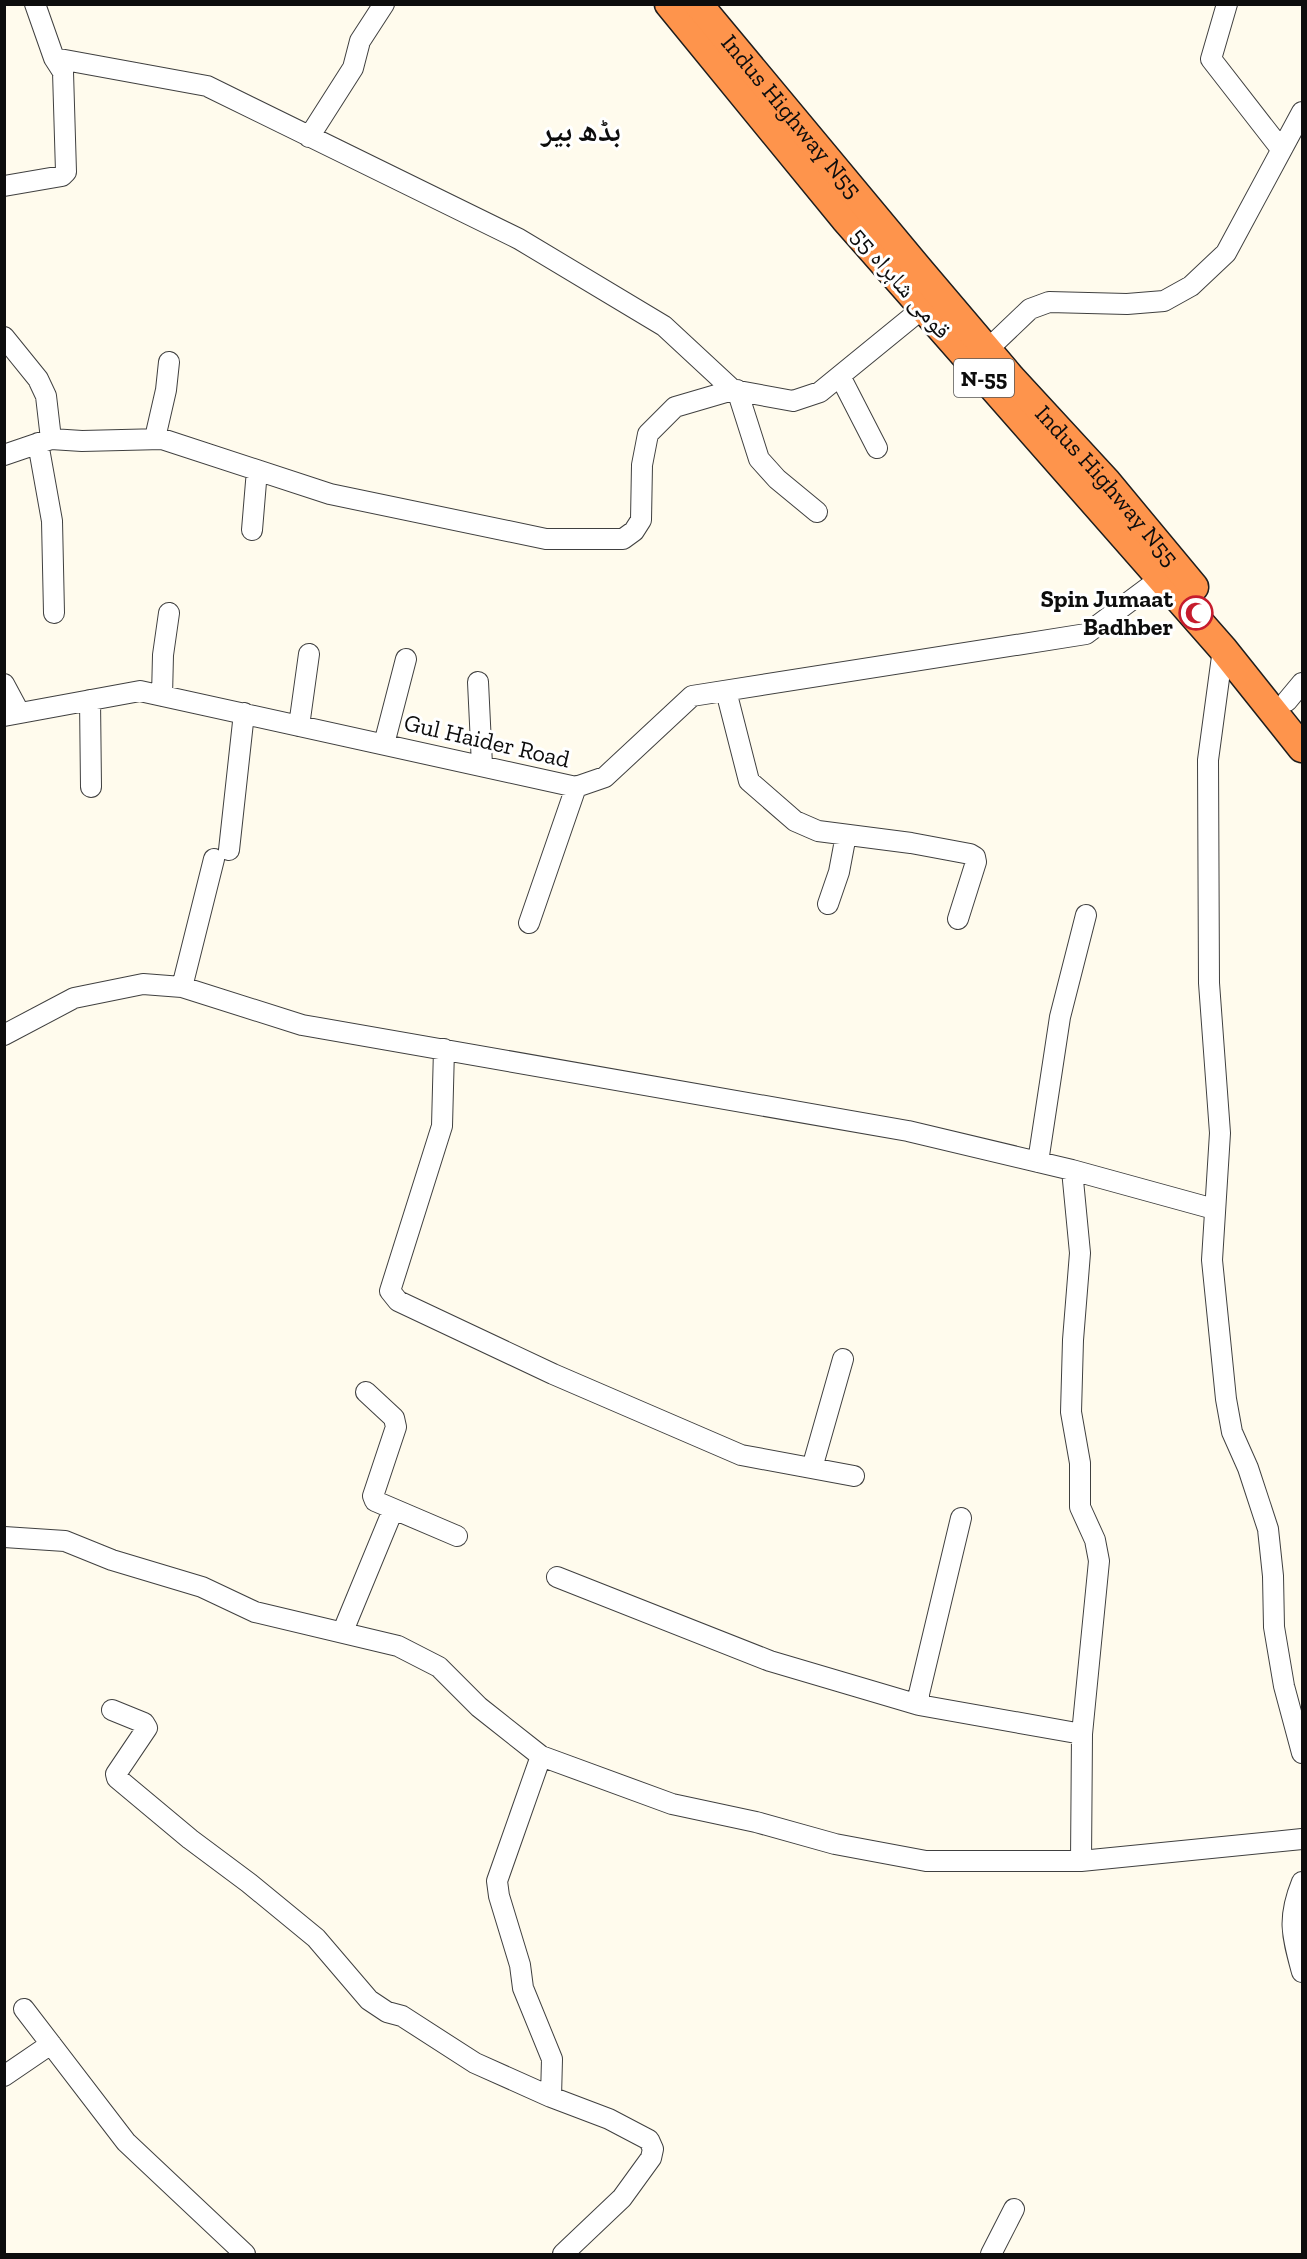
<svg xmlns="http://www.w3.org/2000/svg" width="1307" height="2259" viewBox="0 0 1307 2259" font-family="'Zilla Slab','Noto Naskh Arabic',serif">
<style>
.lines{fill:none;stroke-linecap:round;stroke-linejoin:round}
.minor-casing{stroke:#404040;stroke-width:22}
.highway-casing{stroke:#1e1e1e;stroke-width:31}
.minor{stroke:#fff;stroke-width:20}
.highway{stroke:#fe944c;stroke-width:28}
.labels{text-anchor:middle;stroke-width:6;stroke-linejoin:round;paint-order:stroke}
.shield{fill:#fff;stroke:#565656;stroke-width:1.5}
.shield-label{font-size:22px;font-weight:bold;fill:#0d0d0d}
.street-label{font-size:24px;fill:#0d0d0d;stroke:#fff}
.poi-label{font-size:24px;font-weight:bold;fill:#0d0d0d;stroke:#fff;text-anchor:end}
.district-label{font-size:30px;font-weight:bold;fill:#0d0d0d;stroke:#fff}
</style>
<rect width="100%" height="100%" fill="#fffbed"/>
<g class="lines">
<defs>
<path id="minor" d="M 1227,4 L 1211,59 L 1281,149
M 54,58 L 207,86 L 519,239 L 664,326 L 733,390
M 309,137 L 353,68 L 360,41 L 384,4
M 4,186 L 62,176 L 66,172 L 63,72 L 54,58 L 35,4
M 4,337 L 38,379 L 46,396 L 51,439
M 987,350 L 1030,309 L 1049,302 L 1127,304 L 1164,301 L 1191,286 L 1226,253 L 1302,112
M 840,376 L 877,448
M 737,390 L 759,459 L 777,479 L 817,512
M 155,438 L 166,390 L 169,362
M 38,443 L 52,521 L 54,613
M 4,455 L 51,439 L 82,441 L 162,439 L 330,494 L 546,539 L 623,539 L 634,531 L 641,520 L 642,465 L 648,434 L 675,407 L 733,390 L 793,401 L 820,392 L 923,308
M 252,530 L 257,470
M 1223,649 L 1208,760 L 1209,983 L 1220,1133 L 1212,1260 L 1226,1399 L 1232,1432 L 1248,1468 L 1268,1529 L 1273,1576 L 1274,1627 L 1284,1686 L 1302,1753
M 478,682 L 482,765
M 4,684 L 19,712
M 726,691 L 749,781 L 795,821 L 818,831 L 911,843 L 970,854 L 975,857 L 976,862 L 958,919
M 162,696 L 163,655 L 169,613
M 90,700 L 91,787
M 1287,701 L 1302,683
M 4,716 L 140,691 L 576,787 L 605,777 L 692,696 L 1086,634 L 1161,578
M 299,726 L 309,654
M 384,744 L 406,659
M 229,850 L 244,713
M 828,904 L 839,872 L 846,835
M 529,923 L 576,787
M 182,987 L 214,859
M 4,1035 L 74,998 L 143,984 L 182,987 L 302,1025 L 908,1131 L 1072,1170 L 1214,1209
M 444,1049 L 442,1126 L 390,1291 L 398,1301 L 553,1374 L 741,1455 L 854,1476
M 1038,1162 L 1060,1017 L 1086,915
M 1072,1170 L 1080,1253 L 1073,1340 L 1071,1412 L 1080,1463 L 1080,1507 L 1095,1540 L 1099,1561 L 1082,1734 L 1081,1861
M 366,1392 L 394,1418 L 396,1427 L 373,1496 L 375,1501 L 457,1536
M 812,1468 L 843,1359
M 961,1518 L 919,1694 L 919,1705 L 1082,1734
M 4,1537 L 65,1541 L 112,1560 L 202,1587 L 255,1612 L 398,1646 L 439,1667 L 479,1707 L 541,1756 L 672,1804 L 756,1822 L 835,1844 L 926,1861 L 1081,1861 L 1302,1839
M 557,1577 L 770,1661 L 919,1705
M 343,1631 L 393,1510
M 112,1710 L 144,1723 L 147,1728 L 116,1774 L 117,1778 L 190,1839 L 249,1883 L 316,1938 L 369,2000 L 387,2012 L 402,2016 L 475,2063 L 551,2097 L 609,2119 L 649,2140 L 653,2149 L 651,2158 L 622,2198 L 563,2254
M 541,1756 L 497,1881 L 499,1896 L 520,1965 L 523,1988 L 552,2059 L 551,2097
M 1302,1882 C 1287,1919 1292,1935 1302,1972
M 24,2009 L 126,2142 L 245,2254
M 4,2076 L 51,2044
M 991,2254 L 1014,2209"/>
<g id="highway">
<path d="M 669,4 L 845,219 L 1223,649 L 1302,748"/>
<path id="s1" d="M 698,4 L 921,272 L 1011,378 L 1106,481 L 1194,587"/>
</g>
</defs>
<use href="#minor" class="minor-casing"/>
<use href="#highway" class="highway-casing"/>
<use href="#minor" class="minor"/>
<use href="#highway" class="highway"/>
</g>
<defs>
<symbol id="mosque-ring" viewBox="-11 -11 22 22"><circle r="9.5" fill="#fff" stroke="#c61c2d" stroke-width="1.5"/><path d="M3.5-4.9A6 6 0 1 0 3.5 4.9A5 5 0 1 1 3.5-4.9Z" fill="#c61c2d"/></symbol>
</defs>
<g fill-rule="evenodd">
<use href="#mosque-ring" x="1177" y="594" width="38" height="38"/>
</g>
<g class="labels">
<rect class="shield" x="954" y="359" width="60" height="38" rx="4.5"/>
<g class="shield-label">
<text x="984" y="386">N-55</text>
</g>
<g class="street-label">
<text dy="8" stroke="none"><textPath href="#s1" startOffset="146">Indus Highway N55</textPath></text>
<text transform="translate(901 283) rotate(49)" y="8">قومی شاہراہ 55</text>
<text dy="8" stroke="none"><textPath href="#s1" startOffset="632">Indus Highway N55</textPath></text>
<text transform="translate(487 741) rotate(13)" y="8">Gul Haider Road</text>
</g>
<g class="poi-label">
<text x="1173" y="607">Spin Jumaat<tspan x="1173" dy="28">Badhber</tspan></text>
</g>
<g class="district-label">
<text x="581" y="141">بڈھ بیر</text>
</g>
</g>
<rect width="1307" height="2259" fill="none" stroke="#0d0d0d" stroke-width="12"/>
</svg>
